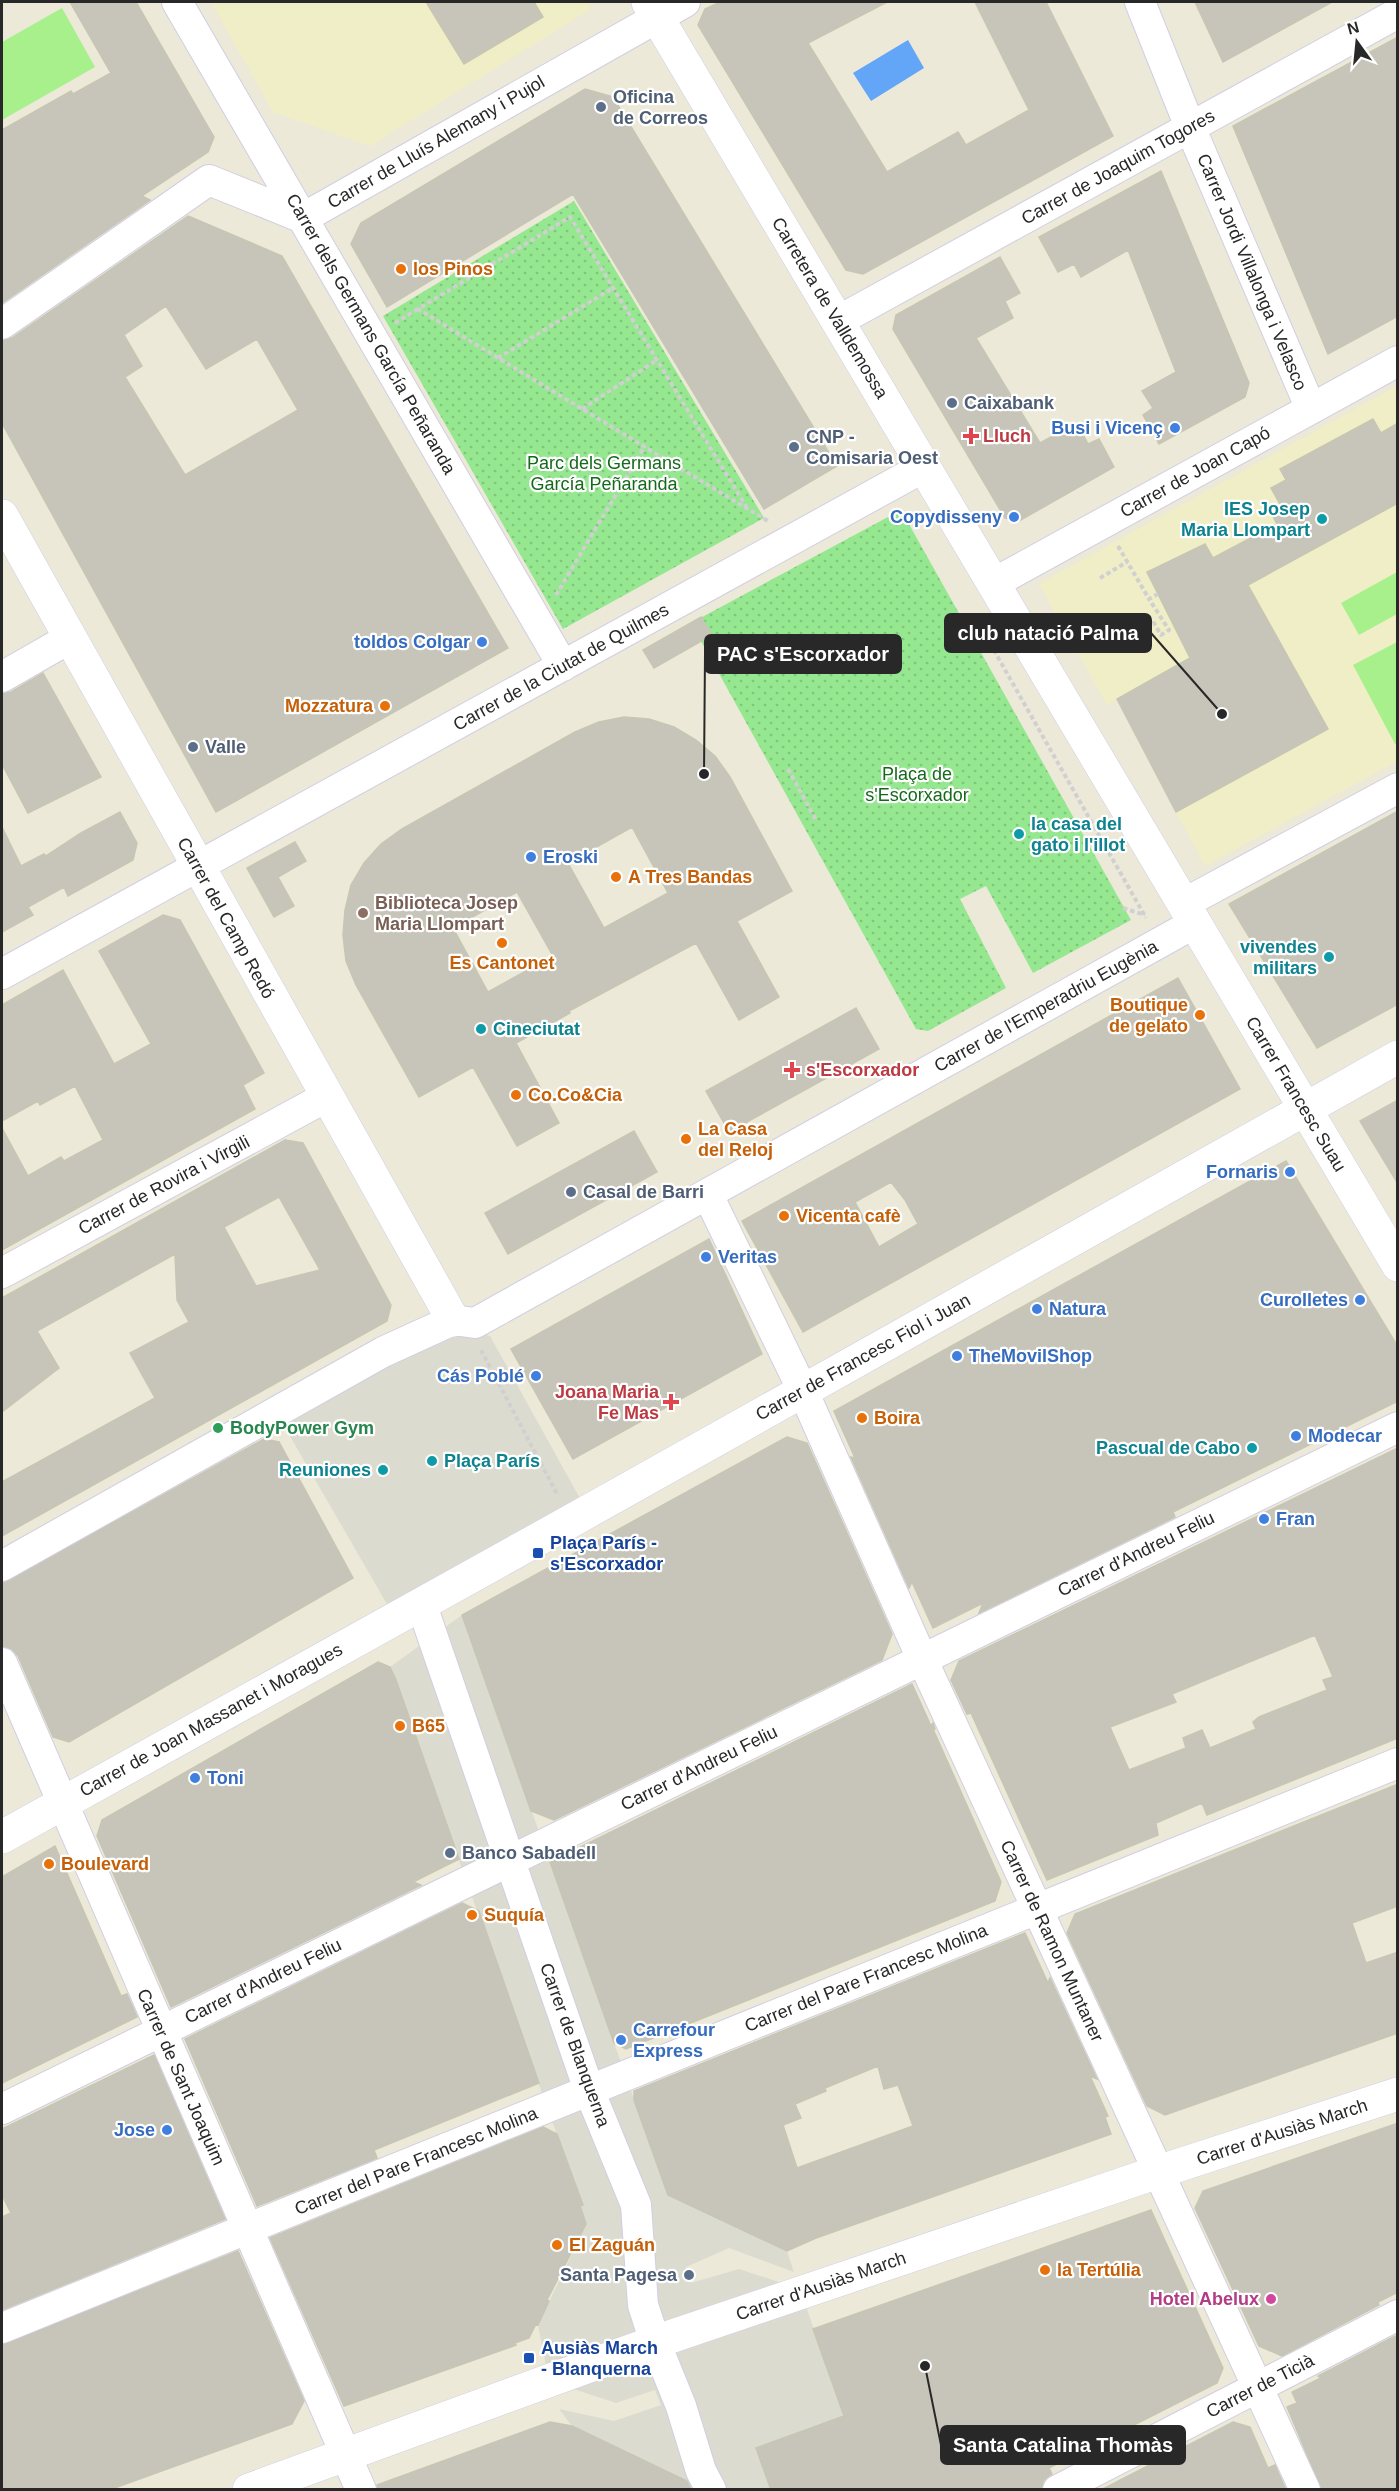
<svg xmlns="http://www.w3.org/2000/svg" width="1399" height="2491" viewBox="0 0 1399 2491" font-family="Helvetica,sans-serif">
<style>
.education{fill:#f0eec6}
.park{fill:url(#park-dots)}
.pitch{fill:#a8f08b}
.plaza{fill:#dcdbd0}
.water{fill:#63a6f7}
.building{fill:#c7c5b9;stroke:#c7c6b2;stroke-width:1.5;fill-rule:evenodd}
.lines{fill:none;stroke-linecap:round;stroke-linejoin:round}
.street-casing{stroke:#d0cee3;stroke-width:32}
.secondary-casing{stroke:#d0cee3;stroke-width:34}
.path{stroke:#d0d0d0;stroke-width:4;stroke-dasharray:4.5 3;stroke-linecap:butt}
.street{stroke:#fff;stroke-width:30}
.secondary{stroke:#fff;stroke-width:33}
.service-dot{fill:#5c6f8a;stroke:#fff;stroke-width:2}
.food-dot{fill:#e8710a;stroke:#fff;stroke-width:2}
.shop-dot{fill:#3f7fe0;stroke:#fff;stroke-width:2}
.health-dot{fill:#e0444e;stroke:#fff;stroke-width:2}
.culture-dot{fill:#0f9aa8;stroke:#fff;stroke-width:2}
.education-dot{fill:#8d6e63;stroke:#fff;stroke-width:2}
.leisure-dot{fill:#2e9e5b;stroke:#fff;stroke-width:2}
.transit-dot{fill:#1a4fb4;stroke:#fff;stroke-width:2}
.hotel-dot{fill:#d1479c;stroke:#fff;stroke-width:2}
.labels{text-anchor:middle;stroke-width:4.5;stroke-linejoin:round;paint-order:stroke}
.service-label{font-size:18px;font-weight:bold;fill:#4e5e75;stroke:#fff;text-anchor:start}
.street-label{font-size:18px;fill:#282828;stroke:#fff}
.food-label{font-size:18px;font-weight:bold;fill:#c56008;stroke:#fff;text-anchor:start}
.shop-label{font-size:18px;font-weight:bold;fill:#366cbe;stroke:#fff;text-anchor:start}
.health-label{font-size:18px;font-weight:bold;fill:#be3a42;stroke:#fff;text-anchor:start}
.park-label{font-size:18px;fill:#146a1a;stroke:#fff}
.culture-label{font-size:18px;font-weight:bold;fill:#0d838f;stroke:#fff;text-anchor:end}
.education-label{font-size:18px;font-weight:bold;fill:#785e54;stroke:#fff;text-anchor:start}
.leisure-label{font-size:18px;font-weight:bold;fill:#27864d;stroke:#fff;text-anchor:start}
.transit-label{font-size:18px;font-weight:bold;fill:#164399;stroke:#fff;text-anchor:start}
.hotel-label{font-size:18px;font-weight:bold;fill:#b23c85;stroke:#fff;text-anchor:end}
.leader{fill:none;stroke:#282828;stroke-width:2}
.callout-dot{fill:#282828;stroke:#fff;stroke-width:2}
.callout{fill:#282828;stroke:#282828;stroke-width:2}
.callout-label{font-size:20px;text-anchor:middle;font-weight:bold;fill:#fff}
</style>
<defs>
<pattern id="park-dots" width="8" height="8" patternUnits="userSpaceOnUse" patternTransform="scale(1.5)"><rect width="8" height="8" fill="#95e790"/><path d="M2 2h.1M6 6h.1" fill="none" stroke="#80c67c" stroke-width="1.8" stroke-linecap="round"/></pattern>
</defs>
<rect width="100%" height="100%" fill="#ece9d9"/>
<path class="education" d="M 211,2 L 587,2 L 591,9 L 370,146 L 273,112 Z
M 1397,386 L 1397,761 L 1205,866 L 1176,812 L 1328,729 L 1265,616 L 1107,705 L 1039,584 Z"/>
<path class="park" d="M 574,201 L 764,518 L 563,629 L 383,316 Z
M 901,510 L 1131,920 L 1033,973 L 986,886 L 960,899 L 1006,988 L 928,1031 L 916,1029 L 691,623 Z"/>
<path class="pitch" d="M 62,8 L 95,67 L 2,120 L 2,42 Z
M 1397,572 L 1397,614 L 1359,635 L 1341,603 Z
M 1397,642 L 1398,743 L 1395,744 L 1353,665 Z"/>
<path class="plaza" d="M 456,1326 L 490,1336 L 587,1511 L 395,1618 L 276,1412 Z
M 462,1615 L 668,2195 L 787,2251 L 794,2272 L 729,2248 L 686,2267 L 691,2283 L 739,2269 L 800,2289 L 844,2416 L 756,2448 L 771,2489 L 682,2489 L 677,2476 L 572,2426 L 559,2409 L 614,2421 L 661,2405 L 655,2390 L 616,2403 L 549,2381 L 538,2325 L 581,2235 L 585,2221 L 580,2206 L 582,2205 L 390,1667 Z"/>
<path class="water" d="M 908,40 L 924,68 L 871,101 L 853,73 Z"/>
<path class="building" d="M 70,2 L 136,2 L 214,137 L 208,152 L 142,196 L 150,200 L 2,303 L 2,130 L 71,91 L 73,94 L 111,73 Z
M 426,2 L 534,2 L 543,17 L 464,64 Z
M 720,2 L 887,2 L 808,43 L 887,172 L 958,132 L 966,145 L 1029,110 L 975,2 L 1046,2 L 1113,136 L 863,274 L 846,270 L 698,25 L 705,9 Z
M 1195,2 L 1332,2 L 1223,62 Z
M 1398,37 L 1398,316 L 1328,354 L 1233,126 Z
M 585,89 L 613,97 L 837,466 L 764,509 L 573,194 L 387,307 L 351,244 L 361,223 Z
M 1161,171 L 1249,383 L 1245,397 L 1159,444 L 1143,415 L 1153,408 L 1142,391 L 1176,372 L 1128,250 L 1081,277 L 1074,264 L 1058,272 L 1039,237 Z
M 188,216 L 282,256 L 508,648 L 216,812 L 2,423 L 2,341 L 12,338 ZM 166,306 L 206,369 L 257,339 L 298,410 L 185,475 L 125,377 L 142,366 L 124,335 Z
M 1000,257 L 1020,293 L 1005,301 L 1013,318 L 976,338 L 1040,443 L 1077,423 L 1088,444 L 1099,439 L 1114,467 L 1019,521 L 1005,518 L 893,329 L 896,315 Z
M 1373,419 L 1381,433 L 1398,423 L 1398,503 L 1248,585 L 1328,729 L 1176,812 L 1117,699 L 1190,658 L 1147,572 L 1205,544 L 1213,558 L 1277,524 L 1271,513 L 1282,508 L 1271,488 L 1286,480 L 1280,469 Z
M 701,617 L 712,635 L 654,668 L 643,650 Z
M 43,673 L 101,777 L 28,813 L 2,764 L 2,694 L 11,692 Z
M 624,717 L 649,719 L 674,727 L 696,740 L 715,756 L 730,777 L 792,891 L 737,921 L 779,997 L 739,1020 L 696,943 L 569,1011 L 570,1013 L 516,1043 L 559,1123 L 517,1146 L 473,1067 L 419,1097 L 356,985 L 346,961 L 343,935 L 345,910 L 351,885 L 364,863 L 381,844 L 402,829 L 575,732 L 599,722 ZM 632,827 L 668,893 L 604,928 L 568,863 ZM 517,892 L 553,956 L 488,992 L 453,928 Z
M 1398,811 L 1398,1004 L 1317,1048 L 1229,904 Z
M 120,812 L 137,843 L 133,860 L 68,896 L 64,887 L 28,907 L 33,915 L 2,932 L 2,827 L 21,866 L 44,854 L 46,856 L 81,833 Z
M 295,842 L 306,861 L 278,877 L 294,906 L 274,917 L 247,868 Z
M 163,915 L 180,920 L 264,1073 L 243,1085 L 255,1109 L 2,1250 L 2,1128 L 28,1176 L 61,1157 L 64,1161 L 103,1140 L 75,1086 L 40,1105 L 38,1101 L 2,1121 L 2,1005 L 63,970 L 114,1064 L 151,1044 L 99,951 Z
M 1178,978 L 1240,1089 L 803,1332 L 742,1221 ZM 891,1182 L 905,1200 L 918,1224 L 879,1247 L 855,1202 Z
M 856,1008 L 879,1049 L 729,1132 L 706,1091 Z
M 1398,1100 L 1398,1184 L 1360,1121 Z
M 634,1131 L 657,1172 L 508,1254 L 485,1213 Z
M 285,1140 L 303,1143 L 391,1305 L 387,1321 L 2,1536 L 2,1482 L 155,1398 L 130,1353 L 189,1322 L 177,1300 L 175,1254 L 37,1331 L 59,1368 L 2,1412 L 2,1298 ZM 279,1197 L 320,1270 L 256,1286 L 224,1227 Z
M 1286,1161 L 1398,1347 L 1398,1401 L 1173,1512 L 1175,1517 L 979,1613 L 983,1603 L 933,1628 L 912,1582 L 909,1588 L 851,1457 L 855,1458 L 834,1411 Z
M 709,1239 L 762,1354 L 573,1459 L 511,1349 Z
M 787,1437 L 807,1443 L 892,1634 L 882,1660 L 554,1820 L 531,1811 L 462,1615 Z
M 264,1439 L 279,1442 L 353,1578 L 69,1742 L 53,1737 L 18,1656 L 12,1649 L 2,1646 L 2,1584 Z
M 1398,1448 L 1398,1738 L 1207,1815 L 1202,1803 L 1156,1823 L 1158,1835 L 1047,1880 L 971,1713 L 967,1714 L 951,1680 L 959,1661 ZM 1315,1635 L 1333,1677 L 1323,1680 L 1327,1690 L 1259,1717 L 1253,1722 L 1256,1729 L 1210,1748 L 1202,1730 L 1183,1738 L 1186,1748 L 1129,1770 L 1110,1727 L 1176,1702 L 1172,1694 Z
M 378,1662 L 390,1667 L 396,1680 L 459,1859 L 413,1882 L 421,1885 L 171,2007 L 97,1836 L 102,1820 Z
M 912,1684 L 931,1726 L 933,1723 L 935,1729 L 933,1729 L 1001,1882 L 995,1901 L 626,2049 L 614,2043 L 550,1862 Z
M 1398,1784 L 1398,1906 L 1352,1923 L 1366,1963 L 1398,1952 L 1398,2033 L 1165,2115 L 1147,2106 L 1067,1933 L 1075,1914 Z
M 55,1846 L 121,1996 L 127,1994 L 137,2017 L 2,2083 L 2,1877 Z
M 462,1903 L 479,1911 L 539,2083 L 374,2150 L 377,2158 L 257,2206 L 185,2039 Z
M 1025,1933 L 1048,1983 L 1050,1978 L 1097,2079 L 1090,2076 L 1108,2116 L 1105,2117 L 1111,2134 L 816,2238 L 787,2251 L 668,2195 L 634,2100 L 634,2091 ZM 878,2066 L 884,2089 L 898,2085 L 913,2126 L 797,2168 L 783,2125 L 801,2118 L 795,2104 L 826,2091 L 825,2088 Z
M 154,2055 L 225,2219 L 2,2310 L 2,2217 L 11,2213 L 2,2195 L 2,2129 Z
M 1398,2123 L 1398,2292 L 1378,2302 L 1379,2305 L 1282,2356 L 1259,2346 L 1195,2208 L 1203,2191 Z
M 543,2127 L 557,2134 L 583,2205 L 580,2206 L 586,2224 L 547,2300 L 549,2301 L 538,2325 L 536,2324 L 529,2338 L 515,2343 L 516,2345 L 344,2406 L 270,2238 Z
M 1151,2210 L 1223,2368 L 1217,2383 L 1049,2468 L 1052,2474 L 1044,2480 L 1041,2490 L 771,2490 L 756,2448 L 844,2416 L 813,2329 Z
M 238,2251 L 304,2401 L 292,2424 L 109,2490 L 2,2490 L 2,2345 Z
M 1395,2336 L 1398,2340 L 1398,2490 L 1322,2490 L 1287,2407 L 1297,2403 L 1292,2392 L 1321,2378 L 1318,2376 Z
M 550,2422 L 572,2426 L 687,2481 L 691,2490 L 378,2490 L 377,2485 Z
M 1233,2422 L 1250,2427 L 1268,2468 L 1275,2465 L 1286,2490 L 1101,2490 Z"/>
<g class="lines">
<defs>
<path id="street" d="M 177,2 L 563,666
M 1140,2 L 1190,127 L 1311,409
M 303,218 L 685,2
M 838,321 L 1398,13
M 2,324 L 209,180 L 303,218
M 994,583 L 1398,361
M 2,677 L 70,638
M 1183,904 L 1398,788
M 2,974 L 924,467
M 708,1195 L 803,1391 L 922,1659 L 1305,2490
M 2,1273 L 326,1097
M 2,1566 L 383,1352 L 453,1320 L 475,1323 L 1195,923
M 421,1603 L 589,2090 L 636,2205 L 643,2305 L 655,2342 L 681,2406 L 701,2471 L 711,2490
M 2,1663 L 361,2490
M 2,2109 L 1398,1427
M 2,2328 L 1398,1763
M 1058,2490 L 1398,2315"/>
<path id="secondary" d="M 648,2 L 1398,1265
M 2,516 L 453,1320
M 2,1837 L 571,1521 L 1398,1057
M 249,2490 L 655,2342 L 1158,2172 L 1398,2094"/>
</defs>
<use href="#street" class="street-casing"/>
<use href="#secondary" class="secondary-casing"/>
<path class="path" d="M 395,323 L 418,309
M 498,358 L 613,288
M 582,409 L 657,360
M 747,508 L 570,217 L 418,309 C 534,380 651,451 768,521
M 1118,546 L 1149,599 L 1158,594
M 1100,578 L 1127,562
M 556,595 L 645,446
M 979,624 L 1146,918
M 1133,635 L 1154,623 L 1161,635 L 1169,630 L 1149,599
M 971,638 L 976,634 L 971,627 L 981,622
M 788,769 L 816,820
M 1123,908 L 1145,915
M 481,1350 L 557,1494"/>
<use href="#street" class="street"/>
<use href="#secondary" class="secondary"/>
</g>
<g class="service-dot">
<circle cx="601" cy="107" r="6"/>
<circle cx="952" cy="403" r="6"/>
<circle cx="794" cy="447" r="6"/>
<circle cx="193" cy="747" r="6"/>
<circle cx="571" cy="1192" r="6"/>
<circle cx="450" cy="1853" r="6"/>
<circle cx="689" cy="2275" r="6"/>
</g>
<g class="food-dot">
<circle cx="401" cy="269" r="6"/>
<circle cx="385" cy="706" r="6"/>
<circle cx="616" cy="877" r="6"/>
<circle cx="502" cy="943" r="6"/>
<circle cx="1200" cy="1015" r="6"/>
<circle cx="516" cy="1095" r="6"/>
<circle cx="686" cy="1139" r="6"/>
<circle cx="784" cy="1216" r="6"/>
<circle cx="862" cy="1418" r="6"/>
<circle cx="400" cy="1726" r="6"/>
<circle cx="49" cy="1864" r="6"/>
<circle cx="472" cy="1915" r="6"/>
<circle cx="557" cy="2245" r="6"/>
<circle cx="1045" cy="2270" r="6"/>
</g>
<g class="shop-dot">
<circle cx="1175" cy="428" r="6"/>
<circle cx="1014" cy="517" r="6"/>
<circle cx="482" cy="642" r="6"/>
<circle cx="531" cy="857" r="6"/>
<circle cx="1290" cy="1172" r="6"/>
<circle cx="706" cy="1257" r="6"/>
<circle cx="1360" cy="1300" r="6"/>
<circle cx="1037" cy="1309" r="6"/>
<circle cx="957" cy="1356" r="6"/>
<circle cx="536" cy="1376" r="6"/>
<circle cx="1296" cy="1436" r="6"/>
<circle cx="1264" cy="1519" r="6"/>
<circle cx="195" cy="1778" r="6"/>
<circle cx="621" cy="2040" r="6"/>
<circle cx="167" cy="2130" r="6"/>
</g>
<g class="health-dot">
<path d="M968 427h6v6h6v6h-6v6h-6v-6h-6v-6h6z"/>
<path d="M789 1061h6v6h6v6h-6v6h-6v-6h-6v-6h6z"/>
<path d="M668 1393h6v6h6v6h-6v6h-6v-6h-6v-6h6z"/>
</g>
<g class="culture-dot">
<circle cx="1322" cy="519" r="6"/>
<circle cx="1019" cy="834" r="6"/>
<circle cx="1329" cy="957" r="6"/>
<circle cx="481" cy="1029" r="6"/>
<circle cx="1252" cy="1448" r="6"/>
<circle cx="432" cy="1461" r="6"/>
<circle cx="383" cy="1470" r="6"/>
</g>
<circle class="education-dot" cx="363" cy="913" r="6"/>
<circle class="leisure-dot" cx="218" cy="1428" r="6"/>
<g class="transit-dot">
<rect x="532" y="1547" width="12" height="12" rx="3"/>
<rect x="523" y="2352" width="12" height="12" rx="3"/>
</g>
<circle class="hotel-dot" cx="1271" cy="2299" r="6"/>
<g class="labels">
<g class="service-label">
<text x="613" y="103">Oficina<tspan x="613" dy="21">de Correos</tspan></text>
<text x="964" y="409">Caixabank</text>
<text x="806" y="443">CNP -<tspan x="806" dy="21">Comisaria Oest</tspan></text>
<text x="205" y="753">Valle</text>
<text x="583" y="1198">Casal de Barri</text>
<text x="462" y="1859">Banco Sabadell</text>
<text x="677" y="2281" text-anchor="end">Santa Pagesa</text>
</g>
<g class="street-label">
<text transform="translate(436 142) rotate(-30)" y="6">Carrer de Lluís Alemany i Pujol</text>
<text transform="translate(1118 167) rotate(-29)" y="6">Carrer de Joaquim Togores</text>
<text transform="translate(1252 272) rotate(67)" y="6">Carrer Jordi Villalonga i Velasco</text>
<text transform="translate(830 308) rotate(59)" y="6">Carretera de Valldemossa</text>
<text transform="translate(371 334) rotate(60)" y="6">Carrer dels Germans García Peñaranda</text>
<text transform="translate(1195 472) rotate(-29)" y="6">Carrer de Joan Capó</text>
<text transform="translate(561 667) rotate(-29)" y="6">Carrer de la Ciutat de Quilmes</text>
<text transform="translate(226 918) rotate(61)" y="6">Carrer del Camp Redó</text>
<text transform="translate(1046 1006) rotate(-29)" y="6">Carrer de l'Emperadriu Eugènia</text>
<text transform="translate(1296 1094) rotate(59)" y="6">Carrer Francesc Suau</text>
<text transform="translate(164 1185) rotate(-28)" y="6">Carrer de Rovira i Virgili</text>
<text transform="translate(863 1357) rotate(-29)" y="6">Carrer de Francesc Fiol i Juan</text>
<text transform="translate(1136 1554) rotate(-26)" y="6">Carrer d'Andreu Feliu</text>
<text transform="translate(211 1720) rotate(-29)" y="6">Carrer de Joan Massanet i Moragues</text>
<text transform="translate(699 1768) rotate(-26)" y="6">Carrer d'Andreu Feliu</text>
<text transform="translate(1052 1941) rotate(65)" y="6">Carrer de Ramon Muntaner</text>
<text transform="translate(866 1978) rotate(-22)" y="6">Carrer del Pare Francesc Molina</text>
<text transform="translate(263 1981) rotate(-26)" y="6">Carrer d'Andreu Feliu</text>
<text transform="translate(575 2045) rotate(70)" y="6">Carrer de Blanquerna</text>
<text transform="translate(181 2077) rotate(66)" y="6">Carrer de Sant Joaquim</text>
<text transform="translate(1282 2132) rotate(-18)" y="6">Carrer d'Ausiàs March</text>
<text transform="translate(416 2161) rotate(-22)" y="6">Carrer del Pare Francesc Molina</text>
<text transform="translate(821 2286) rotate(-19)" y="6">Carrer d'Ausiàs March</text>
<text transform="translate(1260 2386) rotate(-27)" y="6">Carrer de Ticià</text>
</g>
<g class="food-label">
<text x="413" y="275">los Pinos</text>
<text x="373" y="712" text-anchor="end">Mozzatura</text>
<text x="628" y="883">A Tres Bandas</text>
<text x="502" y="969" text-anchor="middle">Es Cantonet</text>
<text x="1188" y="1011" text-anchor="end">Boutique<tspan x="1188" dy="21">de gelato</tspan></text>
<text x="528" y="1101">Co.Co&amp;Cia</text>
<text x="698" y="1135">La Casa<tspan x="698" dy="21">del Reloj</tspan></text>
<text x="796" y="1222">Vicenta cafè</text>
<text x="874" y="1424">Boira</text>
<text x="412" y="1732">B65</text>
<text x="61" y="1870">Boulevard</text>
<text x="484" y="1921">Suquía</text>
<text x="569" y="2251">El Zaguán</text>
<text x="1057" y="2276">la Tertúlia</text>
</g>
<g class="shop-label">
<text x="1163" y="434" text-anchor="end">Busi i Vicenç</text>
<text x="1002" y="523" text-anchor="end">Copydisseny</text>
<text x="470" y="648" text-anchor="end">toldos Colgar</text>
<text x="543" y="863">Eroski</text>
<text x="1278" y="1178" text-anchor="end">Fornaris</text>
<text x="718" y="1263">Veritas</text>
<text x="1348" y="1306" text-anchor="end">Curolletes</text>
<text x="1049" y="1315">Natura</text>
<text x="969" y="1362">TheMovilShop</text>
<text x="524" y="1382" text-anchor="end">Cás Poblé</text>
<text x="1308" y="1442">Modecar</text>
<text x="1276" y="1525">Fran</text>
<text x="207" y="1784">Toni</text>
<text x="633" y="2036">Carrefour<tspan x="633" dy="21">Express</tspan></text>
<text x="155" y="2136" text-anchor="end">Jose</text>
</g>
<g class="health-label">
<text x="983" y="442">Lluch</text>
<text x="806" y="1076">s'Escorxador</text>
<text x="659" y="1398" text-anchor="end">Joana Maria<tspan x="659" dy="21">Fe Mas</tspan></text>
</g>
<g class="park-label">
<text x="604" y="469">Parc dels Germans<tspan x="604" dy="21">García Peñaranda</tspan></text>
<text x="917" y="780">Plaça de<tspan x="917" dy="21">s'Escorxador</tspan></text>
</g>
<g class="culture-label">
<text x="1310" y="515">IES Josep<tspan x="1310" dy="21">Maria Llompart</tspan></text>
<text x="1031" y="830" text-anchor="start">la casa del<tspan x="1031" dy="21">gato i l'illot</tspan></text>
<text x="1317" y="953">vivendes<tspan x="1317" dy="21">militars</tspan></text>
<text x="493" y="1035" text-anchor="start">Cineciutat</text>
<text x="1240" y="1454">Pascual de Cabo</text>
<text x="444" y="1467" text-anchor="start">Plaça París</text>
<text x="371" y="1476">Reuniones</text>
</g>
<g class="education-label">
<text x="375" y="909">Biblioteca Josep<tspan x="375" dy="21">Maria Llompart</tspan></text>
</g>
<g class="leisure-label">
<text x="230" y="1434">BodyPower Gym</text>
</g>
<g class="transit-label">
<text x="550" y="1549">Plaça París -<tspan x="550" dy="21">s'Escorxador</tspan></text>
<text x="541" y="2354">Ausiàs March<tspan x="541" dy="21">- Blanquerna</tspan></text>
</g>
<g class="hotel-label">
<text x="1259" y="2305">Hotel Abelux</text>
</g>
</g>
<path class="leader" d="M1222 714L1151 633M704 774L705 654M925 2366L941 2445"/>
<g class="callout-dot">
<circle cx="1222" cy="714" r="6"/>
<circle cx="704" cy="774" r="6"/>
<circle cx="925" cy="2366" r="6"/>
</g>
<g class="callout">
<rect x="945" y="614" width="206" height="38" rx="6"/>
<rect x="705" y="635" width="196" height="38" rx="6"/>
<rect x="941" y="2426" width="244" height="38" rx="6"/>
</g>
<g class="callout-label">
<text x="1048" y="640">club natació Palma</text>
<text x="803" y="661">PAC s'Escorxador</text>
<text x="1063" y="2452">Santa Catalina Thomàs</text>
</g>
<rect width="1399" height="2491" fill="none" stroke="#282828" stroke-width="6"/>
<g transform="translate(1357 42) rotate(345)" stroke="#ffffff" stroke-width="4.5" paint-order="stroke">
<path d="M0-4.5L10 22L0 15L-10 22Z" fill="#282828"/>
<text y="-9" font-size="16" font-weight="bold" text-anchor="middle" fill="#282828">N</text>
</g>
</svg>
